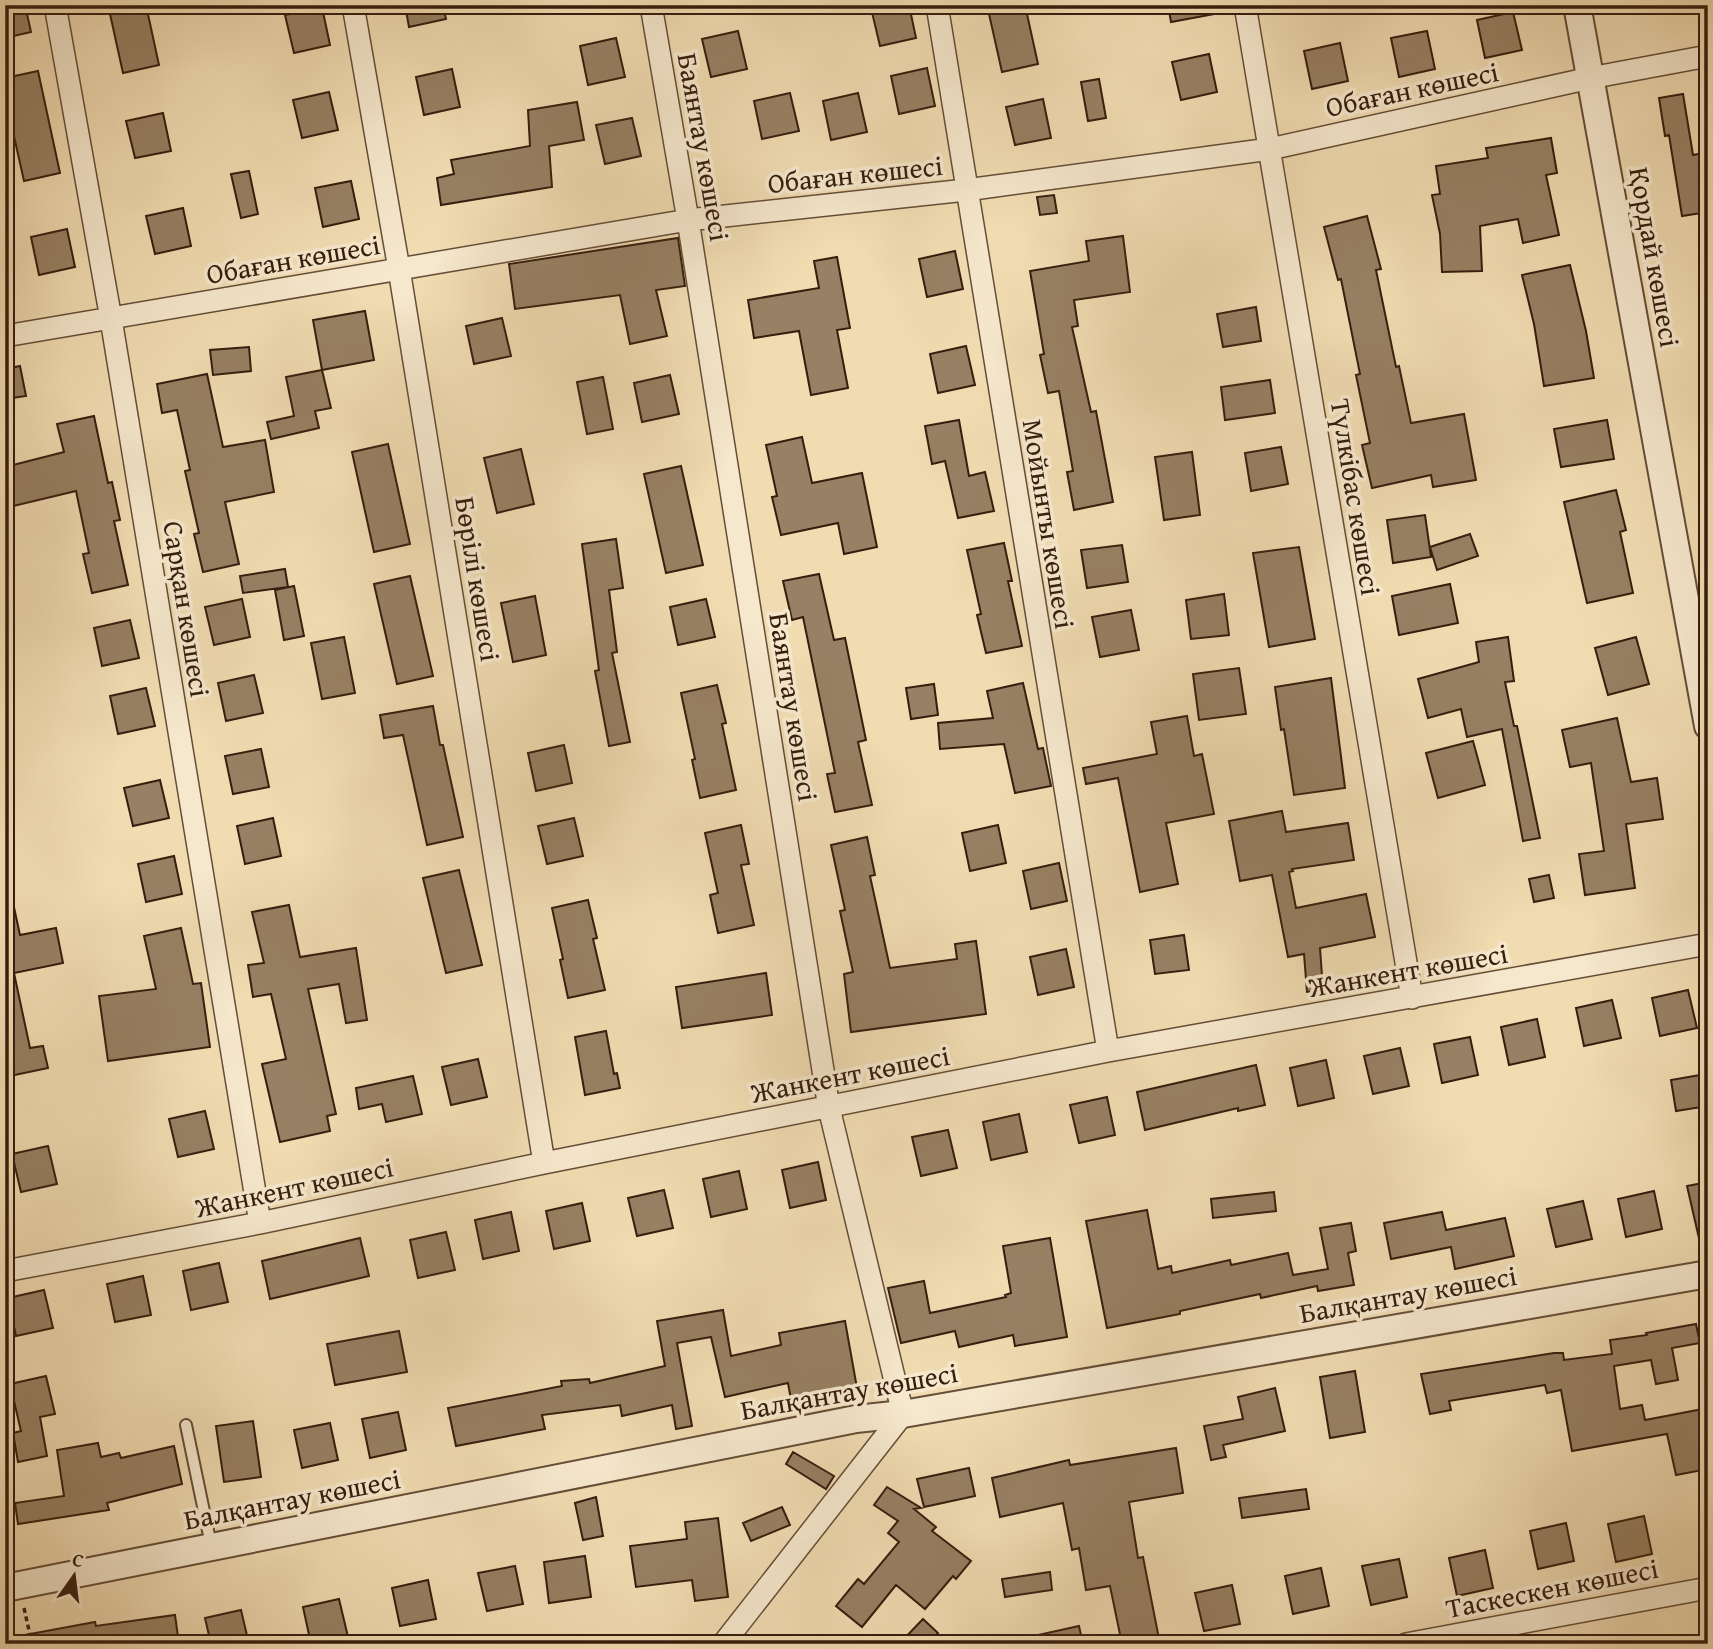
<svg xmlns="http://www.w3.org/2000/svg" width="1713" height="1649" viewBox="0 0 1713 1649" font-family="'Gentium Book Plus',serif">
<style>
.building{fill:#978063;stroke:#361d0e;stroke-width:2}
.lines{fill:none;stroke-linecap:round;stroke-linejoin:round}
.service-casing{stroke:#654d37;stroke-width:14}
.minor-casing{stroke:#654d37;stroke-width:24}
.tertiary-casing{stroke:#654d37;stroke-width:30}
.path{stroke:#361d0e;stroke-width:3.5;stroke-dasharray:5 3.5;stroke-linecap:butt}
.service{stroke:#f6e8cd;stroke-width:10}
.minor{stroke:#f6e8cd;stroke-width:21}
.tertiary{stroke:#f6e8cd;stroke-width:26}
.labels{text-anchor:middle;stroke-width:7;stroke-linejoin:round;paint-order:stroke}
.street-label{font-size:28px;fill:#361d0e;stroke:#f6e8cd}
</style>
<rect width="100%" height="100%" fill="#f1dcb2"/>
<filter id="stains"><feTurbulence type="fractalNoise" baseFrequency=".00286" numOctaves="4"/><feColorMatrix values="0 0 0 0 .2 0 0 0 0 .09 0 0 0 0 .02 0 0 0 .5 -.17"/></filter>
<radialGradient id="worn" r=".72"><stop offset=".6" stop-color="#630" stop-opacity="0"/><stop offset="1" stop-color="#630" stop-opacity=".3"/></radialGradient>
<path class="building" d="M 5,5 L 25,5 L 31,32 L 5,38 Z
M 108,5 L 146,5 L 159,65 L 123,73 Z
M 405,5 L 443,5 L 446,19 L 409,27 Z
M 882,5 L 909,5 L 916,38 L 880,46 L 871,8 Z
M 987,5 L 1025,5 L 1038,64 L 1002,72 Z
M 1168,5 L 1219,5 L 1220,13 L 1171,22 Z
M 322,7 L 330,45 L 294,53 L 285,15 Z
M 1513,12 L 1522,50 L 1485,58 L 1477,20 Z
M 738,31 L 747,69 L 711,77 L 702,39 Z
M 1427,31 L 1435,69 L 1399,77 L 1391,38 Z
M 616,38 L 625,77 L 588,85 L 580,46 Z
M 1340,43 L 1348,81 L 1312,89 L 1304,51 Z
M 1209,54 L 1217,92 L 1181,100 L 1172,62 Z
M 927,68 L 935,106 L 899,114 L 891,76 Z
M 452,69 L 460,107 L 424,115 L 416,77 Z
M 38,71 L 60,173 L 24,181 L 5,96 L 5,78 Z
M 1099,79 L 1106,118 L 1088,121 L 1081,82 Z
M 329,92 L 338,130 L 302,138 L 293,100 Z
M 790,93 L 799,131 L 762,139 L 754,101 Z
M 858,93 L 867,132 L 831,140 L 823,101 Z
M 1683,94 L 1693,155 L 1708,152 L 1708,212 L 1682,216 L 1669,135 L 1665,136 L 1659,98 Z
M 1043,99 L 1051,138 L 1015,145 L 1006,107 Z
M 577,102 L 584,140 L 549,146 L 552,187 L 441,205 L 437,178 L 454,174 L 451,160 L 530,146 L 528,110 Z
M 163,113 L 171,151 L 135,158 L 126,121 Z
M 632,118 L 641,156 L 605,164 L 596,125 Z
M 1551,138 L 1557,173 L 1546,175 L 1559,235 L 1523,243 L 1518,219 L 1480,226 L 1482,271 L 1442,272 L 1440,234 L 1432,195 L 1440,194 L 1436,166 L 1488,158 L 1486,148 Z
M 249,171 L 258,214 L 241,218 L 231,174 Z
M 351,181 L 359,219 L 323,227 L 315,188 Z
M 1054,195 L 1057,213 L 1040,215 L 1037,197 Z
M 183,208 L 191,246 L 155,254 L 146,216 Z
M 1367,216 L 1381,269 L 1376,270 L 1396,367 L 1399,366 L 1411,423 L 1464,414 L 1476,480 L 1433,487 L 1431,475 L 1372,488 L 1362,445 L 1370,443 L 1356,375 L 1360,374 L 1341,279 L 1338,280 L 1324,227 Z
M 67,229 L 75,267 L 39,275 L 31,237 Z
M 1123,236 L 1130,292 L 1074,300 L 1078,326 L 1072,327 L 1091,412 L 1096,411 L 1113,502 L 1074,510 L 1067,472 L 1073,471 L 1059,391 L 1048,393 L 1040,355 L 1044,354 L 1030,271 L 1089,261 L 1086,241 Z
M 678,238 L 685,286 L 656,290 L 667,336 L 630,344 L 620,295 L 515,309 L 509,264 Z
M 955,251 L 963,289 L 927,297 L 919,259 Z
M 837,257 L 850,328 L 837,330 L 848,388 L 811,395 L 799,331 L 754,338 L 748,300 L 819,288 L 814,261 Z
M 1570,265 L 1586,331 L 1594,378 L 1544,386 L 1534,324 L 1522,275 Z
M 1256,307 L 1261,341 L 1223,347 L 1217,314 Z
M 365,311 L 374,360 L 322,370 L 313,320 Z
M 502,318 L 511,356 L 474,364 L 466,326 Z
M 966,346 L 975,385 L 938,393 L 930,354 Z
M 249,347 L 251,371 L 213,375 L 210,350 Z
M 20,366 L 26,396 L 5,399 L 5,369 Z
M 322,370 L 331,408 L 315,411 L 319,428 L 271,439 L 267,422 L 294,416 L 286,377 Z
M 207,374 L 223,447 L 265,440 L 274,492 L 225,502 L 239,564 L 203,572 L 194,534 L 199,533 L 185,471 L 190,470 L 177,410 L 162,413 L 157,384 Z
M 670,375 L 679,414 L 642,422 L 634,383 Z
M 603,377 L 613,429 L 587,434 L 577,382 Z
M 1270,380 L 1275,413 L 1225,420 L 1221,387 Z
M 94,416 L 108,483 L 112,482 L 120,520 L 114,521 L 128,585 L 92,593 L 83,554 L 89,553 L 76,491 L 5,508 L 5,467 L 64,452 L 57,424 Z
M 959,420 L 969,476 L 985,472 L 994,511 L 958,518 L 945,461 L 932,464 L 925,426 Z
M 1607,420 L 1614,459 L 1561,467 L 1554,429 Z
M 802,437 L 812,483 L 862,473 L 877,547 L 844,554 L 838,523 L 781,535 L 772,497 L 777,496 L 766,445 Z
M 388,444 L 410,544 L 374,552 L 352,452 Z
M 1281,447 L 1288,484 L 1251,491 L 1245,453 Z
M 521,449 L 534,504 L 497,513 L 484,458 Z
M 1192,452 L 1200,515 L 1164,520 L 1155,457 Z
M 681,466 L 703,565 L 666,573 L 644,474 Z
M 1616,490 L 1626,530 L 1620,532 L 1633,593 L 1587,603 L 1564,502 Z
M 1425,515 L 1431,557 L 1393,563 L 1387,520 Z
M 1470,534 L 1478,556 L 1437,570 L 1430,547 Z
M 616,539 L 623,588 L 609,590 L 617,652 L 612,653 L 630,742 L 609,746 L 595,671 L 599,670 L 582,544 Z
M 1004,543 L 1012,581 L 1008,581 L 1022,646 L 986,653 L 977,615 L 981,614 L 967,550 Z
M 1122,545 L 1128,582 L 1087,588 L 1081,550 Z
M 1299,547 L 1315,639 L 1269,647 L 1253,553 Z
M 285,569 L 288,587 L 243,593 L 240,576 Z
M 819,574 L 834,640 L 845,638 L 866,740 L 858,742 L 872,805 L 835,812 L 827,774 L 835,773 L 803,617 L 792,620 L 783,581 Z
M 410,576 L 433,676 L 397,684 L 374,584 Z
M 1450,584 L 1458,623 L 1399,635 L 1392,596 Z
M 294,586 L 304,636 L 284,640 L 275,590 Z
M 1224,594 L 1229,635 L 1191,639 L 1186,600 Z
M 535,596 L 546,655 L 513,662 L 501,603 Z
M 242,599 L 250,637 L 214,645 L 205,607 Z
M 706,599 L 715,637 L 678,645 L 670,607 Z
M 1131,610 L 1139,650 L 1100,657 L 1092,617 Z
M 130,620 L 139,658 L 102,666 L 94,628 Z
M 344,637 L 355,693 L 322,699 L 311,643 Z
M 1508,637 L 1514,681 L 1505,682 L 1514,726 L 1517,726 L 1540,838 L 1523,841 L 1502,729 L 1467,737 L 1461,709 L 1428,718 L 1418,679 L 1479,662 L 1476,642 Z
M 1636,637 L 1649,684 L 1608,695 L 1595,648 Z
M 1239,668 L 1246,714 L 1199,720 L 1193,674 Z
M 254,675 L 263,713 L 226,721 L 218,683 Z
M 1331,678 L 1345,788 L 1294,795 L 1284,729 L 1281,730 L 1275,687 Z
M 1023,683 L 1038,749 L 1043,748 L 1051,786 L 1015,793 L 1004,744 L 940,749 L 938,723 L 993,718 L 987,691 Z
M 934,684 L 938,715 L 911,719 L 906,688 Z
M 717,685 L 726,723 L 722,724 L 736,790 L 700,798 L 692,760 L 695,759 L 681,693 Z
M 146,688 L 155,726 L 118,734 L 110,696 Z
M 433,706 L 440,745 L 443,745 L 463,837 L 427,845 L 403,735 L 384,738 L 380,715 Z
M 1187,716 L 1194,756 L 1202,754 L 1214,814 L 1166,823 L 1178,884 L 1140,892 L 1118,778 L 1086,784 L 1083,768 L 1157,754 L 1151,722 Z
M 1617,718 L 1631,782 L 1657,778 L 1663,819 L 1626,824 L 1635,888 L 1585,895 L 1579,854 L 1604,851 L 1591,763 L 1570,767 L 1562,730 Z
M 1473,741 L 1485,785 L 1438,798 L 1426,753 Z
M 564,745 L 572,783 L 536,791 L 528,753 Z
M 261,749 L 269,787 L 233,794 L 225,756 Z
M 160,780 L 169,818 L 133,826 L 124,788 Z
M 1282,811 L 1286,832 L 1348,823 L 1354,860 L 1292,869 L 1293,871 L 1289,872 L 1296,908 L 1366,894 L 1375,937 L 1320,948 L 1323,990 L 1307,992 L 1304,954 L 1288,957 L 1272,875 L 1240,881 L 1229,821 Z
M 273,818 L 281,856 L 245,864 L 237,826 Z
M 574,818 L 583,856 L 547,864 L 538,826 Z
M 741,825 L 749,864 L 741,865 L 754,925 L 718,933 L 710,895 L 718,893 L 705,833 Z
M 998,825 L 1006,863 L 970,871 L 962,833 Z
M 867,837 L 875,875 L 870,876 L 890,968 L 957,959 L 955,944 L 976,941 L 986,1014 L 851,1032 L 844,974 L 853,972 L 840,911 L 845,910 L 831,845 Z
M 174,856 L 182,894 L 146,902 L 138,864 Z
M 1059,863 L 1067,901 L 1031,909 L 1023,871 Z
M 459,870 L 482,965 L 446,973 L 423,878 Z
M 1549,875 L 1554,898 L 1534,902 L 1529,879 Z
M 12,898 L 20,935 L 56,928 L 63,963 L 14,973 L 30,1048 L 43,1046 L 48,1068 L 5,1077 L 5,899 Z
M 588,900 L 597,938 L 593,939 L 605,990 L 568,998 L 560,960 L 563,959 L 552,908 Z
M 289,905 L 300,957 L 356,948 L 367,1020 L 346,1023 L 339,984 L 308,989 L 336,1114 L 327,1116 L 330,1131 L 280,1142 L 262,1064 L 286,1059 L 271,994 L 253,997 L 248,965 L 264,963 L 252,912 Z
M 181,928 L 193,984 L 201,983 L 210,1047 L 108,1061 L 99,996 L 156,989 L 144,936 Z
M 1184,935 L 1189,970 L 1155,974 L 1150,940 Z
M 1066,949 L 1074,987 L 1038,995 L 1030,957 Z
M 766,973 L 772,1015 L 682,1028 L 676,987 Z
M 1688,990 L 1697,1028 L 1660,1036 L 1652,998 Z
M 1612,1000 L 1621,1038 L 1584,1046 L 1576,1008 Z
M 1537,1019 L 1545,1057 L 1509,1065 L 1501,1027 Z
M 606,1031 L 614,1074 L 617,1073 L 620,1088 L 585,1095 L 575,1037 Z
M 1470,1037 L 1478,1075 L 1442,1083 L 1434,1044 Z
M 1400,1048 L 1409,1086 L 1373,1094 L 1364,1056 Z
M 478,1059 L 487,1097 L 451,1105 L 442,1067 Z
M 1326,1060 L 1334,1098 L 1298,1106 L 1290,1068 Z
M 1256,1065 L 1265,1105 L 1238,1111 L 1238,1108 L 1145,1130 L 1137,1092 Z
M 1706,1074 L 1708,1106 L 1676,1111 L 1671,1080 Z
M 413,1076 L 422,1114 L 386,1122 L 382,1104 L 359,1109 L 356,1088 Z
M 1107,1097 L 1115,1135 L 1079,1143 L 1070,1105 Z
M 205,1111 L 214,1149 L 178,1157 L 169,1119 Z
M 1019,1114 L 1027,1152 L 991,1160 L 983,1122 Z
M 948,1130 L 957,1168 L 921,1176 L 912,1137 Z
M 48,1146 L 57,1184 L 21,1192 L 12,1154 Z
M 818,1162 L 826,1200 L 790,1208 L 782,1170 Z
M 739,1171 L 747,1209 L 711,1217 L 703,1179 Z
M 1708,1182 L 1708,1247 L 1701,1247 L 1687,1186 Z
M 664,1190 L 673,1228 L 637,1236 L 628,1198 Z
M 1654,1191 L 1662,1229 L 1626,1237 L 1618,1199 Z
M 1274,1192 L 1276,1211 L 1213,1218 L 1211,1199 Z
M 1583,1201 L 1592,1239 L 1556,1247 L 1547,1209 Z
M 582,1203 L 590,1241 L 554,1249 L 546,1211 Z
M 1147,1210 L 1158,1269 L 1171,1266 L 1172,1273 L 1230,1260 L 1231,1265 L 1288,1253 L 1293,1275 L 1328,1269 L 1320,1228 L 1351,1223 L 1356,1251 L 1348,1253 L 1354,1285 L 1318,1291 L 1317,1286 L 1261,1298 L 1260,1294 L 1180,1311 L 1180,1314 L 1107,1328 L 1086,1221 Z
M 511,1212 L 519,1251 L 483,1259 L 475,1220 Z
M 1442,1212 L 1446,1230 L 1505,1218 L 1514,1256 L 1455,1269 L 1451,1247 L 1391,1259 L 1384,1223 Z
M 446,1232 L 455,1270 L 418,1278 L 410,1240 Z
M 360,1238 L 369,1276 L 270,1299 L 262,1261 Z
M 1050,1238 L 1067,1337 L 1015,1346 L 1013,1335 L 959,1347 L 955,1331 L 901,1343 L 888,1288 L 924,1281 L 930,1313 L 1006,1297 L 1005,1295 L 1011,1293 L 1003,1246 Z
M 219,1263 L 228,1302 L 191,1310 L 183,1271 Z
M 143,1276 L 151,1315 L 115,1322 L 107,1284 Z
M 44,1290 L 53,1328 L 16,1336 L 8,1298 Z
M 723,1310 L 731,1356 L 781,1345 L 779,1333 L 845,1321 L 857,1388 L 791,1400 L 788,1383 L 725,1397 L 711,1337 L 677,1343 L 692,1426 L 676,1429 L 672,1405 L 622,1416 L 620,1405 L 542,1415 L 545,1429 L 456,1446 L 448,1408 L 562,1386 L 561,1381 L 589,1379 L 590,1383 L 665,1366 L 657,1321 Z
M 1696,1324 L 1700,1343 L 1672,1348 L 1678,1380 L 1656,1384 L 1651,1360 L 1614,1366 L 1620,1409 L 1642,1405 L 1645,1420 L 1708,1408 L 1708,1469 L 1676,1475 L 1667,1434 L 1572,1451 L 1561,1390 L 1547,1393 L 1545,1385 L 1449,1401 L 1451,1410 L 1430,1414 L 1421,1374 L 1554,1353 L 1563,1353 L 1564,1360 L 1612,1354 L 1610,1340 L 1647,1335 L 1646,1333 Z
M 399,1331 L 407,1372 L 335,1385 L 327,1344 Z
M 1355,1371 L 1365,1432 L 1330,1438 L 1320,1377 Z
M 46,1376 L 55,1414 L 40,1417 L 47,1456 L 18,1462 L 13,1433 L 21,1431 L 10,1384 Z
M 1275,1388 L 1285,1431 L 1223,1445 L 1226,1457 L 1211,1460 L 1204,1426 L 1243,1419 L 1238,1397 Z
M 398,1412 L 406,1450 L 370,1458 L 362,1419 Z
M 253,1421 L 261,1477 L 224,1482 L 216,1426 Z
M 330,1423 L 338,1460 L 302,1468 L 294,1430 Z
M 98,1443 L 101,1457 L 119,1453 L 121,1458 L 174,1446 L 182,1484 L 107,1503 L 109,1510 L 18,1524 L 15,1503 L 64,1496 L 57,1450 Z
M 1176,1448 L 1183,1493 L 1129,1502 L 1138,1558 L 1143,1557 L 1160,1644 L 1122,1644 L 1110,1586 L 1086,1590 L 1079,1548 L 1072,1550 L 1063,1503 L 1000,1517 L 992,1478 L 1069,1460 L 1070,1465 Z
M 793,1452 L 834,1476 L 826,1489 L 786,1464 Z
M 969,1468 L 975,1496 L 924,1507 L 917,1479 Z
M 887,1487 L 921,1508 L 914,1509 L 936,1527 L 932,1531 L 971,1561 L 956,1579 L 953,1576 L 925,1609 L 896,1585 L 862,1627 L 836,1606 L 858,1579 L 864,1584 L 899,1542 L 888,1533 L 898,1521 L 874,1505 Z
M 1306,1489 L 1309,1509 L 1242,1518 L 1239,1498 Z
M 596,1497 L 603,1536 L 583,1540 L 575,1503 Z
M 782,1507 L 790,1525 L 751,1541 L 743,1523 Z
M 1644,1516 L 1652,1554 L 1616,1562 L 1608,1524 Z
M 718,1518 L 728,1597 L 695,1601 L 692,1580 L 636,1587 L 630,1546 L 687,1539 L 685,1522 Z
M 1566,1523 L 1574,1561 L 1538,1569 L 1530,1531 Z
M 1485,1550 L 1493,1588 L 1457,1596 L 1449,1558 Z
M 585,1556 L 591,1597 L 549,1603 L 544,1562 Z
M 1399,1559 L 1407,1597 L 1371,1605 L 1362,1566 Z
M 515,1566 L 523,1604 L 487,1611 L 478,1573 Z
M 1321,1568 L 1329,1606 L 1293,1614 L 1285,1576 Z
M 1050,1572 L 1052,1590 L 1005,1597 L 1002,1579 Z
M 428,1580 L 436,1619 L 400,1626 L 392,1588 Z
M 1232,1585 L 1240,1624 L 1204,1631 L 1195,1593 Z
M 339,1599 L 348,1637 L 311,1644 L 303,1607 Z
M 241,1610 L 249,1644 L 211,1644 L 205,1618 Z
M 175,1615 L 179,1644 L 20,1644 L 19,1636 L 95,1622 L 96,1626 Z
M 923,1619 L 938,1633 L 929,1644 L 899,1644 Z
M 1079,1626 L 1083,1644 L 1030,1644 L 1029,1637 Z"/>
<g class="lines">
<defs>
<path id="service" d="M 186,1425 L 211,1545"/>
<path id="minor" d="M 55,5 L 111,319 L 260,1223
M 353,5 L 399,269 L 544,1163
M 651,5 L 688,220 L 829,1108 L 903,1414 L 723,1644
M 937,5 L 1108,1051
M 1245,5 L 1412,998
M 5,336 L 688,220 L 966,190 L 1270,149 L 1590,78 L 1708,56
M 5,1271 L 260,1223 L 544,1163 L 1108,1051 L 1708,944
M 1406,1644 L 1708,1588"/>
<path id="tertiary" d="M 1577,5 L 1708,726
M 5,1588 L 856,1419 L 903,1414 L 1708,1274"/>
</defs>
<use href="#service" class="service-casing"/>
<use href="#minor" class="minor-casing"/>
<use href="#tertiary" class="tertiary-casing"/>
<path class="path" d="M 24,1608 L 32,1644"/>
<use href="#service" class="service"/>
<use href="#minor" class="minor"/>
<use href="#tertiary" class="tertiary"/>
</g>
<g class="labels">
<g class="street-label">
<text transform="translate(1412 89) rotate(-12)" y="10">Обаған көшесі</text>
<text transform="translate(704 147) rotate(80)" y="10">Баянтау көшесі</text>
<text transform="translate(855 174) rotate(-6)" y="10">Обаған көшесі</text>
<text transform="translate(1655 257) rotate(80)" y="10">Қордай көшесі</text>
<text transform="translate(293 259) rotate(-10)" y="10">Обаған көшесі</text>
<text transform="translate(1356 497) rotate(81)" y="10">Түлкібас көшесі</text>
<text transform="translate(1049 524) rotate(81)" y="10">Мойынты көшесі</text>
<text transform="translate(478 579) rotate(81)" y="10">Бөрілі көшесі</text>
<text transform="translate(187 609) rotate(81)" y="10">Сарқан көшесі</text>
<text transform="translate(794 707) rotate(81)" y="10">Баянтау көшесі</text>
<text transform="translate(1408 970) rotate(-10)" y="10">Жанкент көшесі</text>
<text transform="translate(850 1074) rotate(-11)" y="10">Жанкент көшесі</text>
<text transform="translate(294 1187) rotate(-12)" y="10">Жанкент көшесі</text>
<text transform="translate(1408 1294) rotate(-10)" y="10">Балқантау көшесі</text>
<text transform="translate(849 1391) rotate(-10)" y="10">Балқантау көшесі</text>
<text transform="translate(292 1499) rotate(-11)" y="10">Балқантау көшесі</text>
<text transform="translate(1552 1588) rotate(-11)" y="10">Таскескен көшесі</text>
</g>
</g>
<rect width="1713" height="1649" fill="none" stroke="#f1dcb2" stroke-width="28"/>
<rect x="7" y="7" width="1699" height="1635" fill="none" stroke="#361d0e" stroke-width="3.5"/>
<rect x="14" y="14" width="1685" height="1621" fill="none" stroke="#361d0e" stroke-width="2"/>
<g transform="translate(74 1576) rotate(14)" stroke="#f6e8cd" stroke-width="5" paint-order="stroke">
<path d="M0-5L12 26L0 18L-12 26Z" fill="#361d0e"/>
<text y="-10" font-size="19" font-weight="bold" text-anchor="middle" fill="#361d0e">С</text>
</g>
<rect width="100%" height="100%" filter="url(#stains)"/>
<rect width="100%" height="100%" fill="url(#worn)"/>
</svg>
